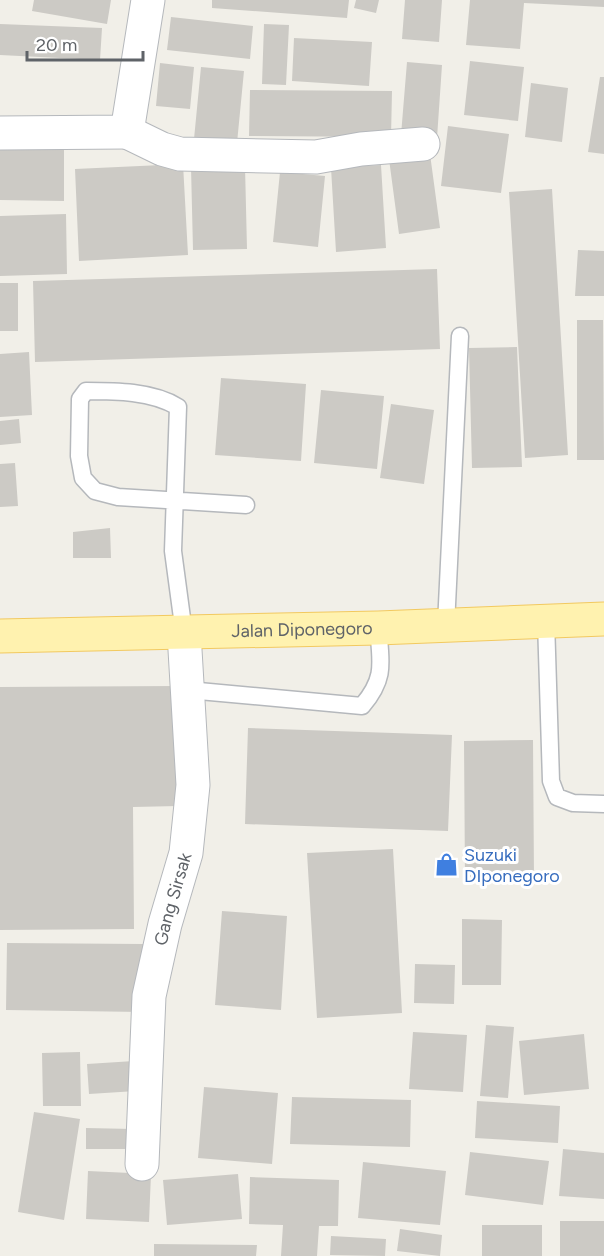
<svg xmlns="http://www.w3.org/2000/svg" width="604" height="1256" viewBox="0 0 604 1256" font-family="Figtree,sans-serif">
<style>
.building{fill:#cccac5}
.lines{fill:none;stroke-linecap:round;stroke-linejoin:round}
.service-casing{stroke:#b5b8bc;stroke-width:19}
.minor-casing{stroke:#b5b8bc;stroke-width:35}
.primary-casing{stroke:#f2c960;stroke-width:35}
.service{stroke:#fff;stroke-width:16}
.minor{stroke:#fff;stroke-width:33}
.primary{stroke:#fff2af;stroke-width:33}
.labels{text-anchor:middle;stroke-width:6;stroke-linejoin:round;paint-order:stroke}
.street-label{font-size:18px;fill:#5f6368;stroke:#fff}
.shop-label{font-size:18px;fill:#366cbe;stroke:#fff;text-anchor:start}
</style>
<rect width="100%" height="100%" fill="#f1efe8"/>
<path class="building" d="M 34,0 L 111,0 L 107,24 L 32,11 Z
M 212,0 L 349,0 L 347,18 L 212,8 Z
M 356,0 L 379,0 L 376,13 L 354,8 Z
M 405,0 L 442,0 L 439,42 L 402,39 Z
M 470,0 L 604,0 L 604,7 L 524,3 L 520,49 L 466,45 Z
M 171,17 L 253,26 L 250,59 L 167,50 Z
M 0,24 L 102,28 L 100,60 L 0,55 Z
M 264,24 L 289,25 L 286,85 L 262,84 Z
M 294,38 L 372,42 L 369,86 L 292,81 Z
M 470,61 L 524,67 L 518,121 L 464,115 Z
M 407,62 L 442,65 L 437,138 L 401,135 Z
M 160,63 L 194,67 L 190,109 L 156,106 Z
M 201,67 L 244,71 L 237,143 L 194,139 Z
M 600,77 L 604,77 L 604,154 L 588,152 Z
M 531,83 L 568,88 L 562,142 L 525,137 Z
M 250,90 L 392,91 L 391,137 L 249,136 Z
M 448,126 L 509,134 L 501,193 L 441,186 Z
M 0,145 L 64,146 L 64,201 L 0,200 Z
M 430,154 L 440,228 L 399,234 L 389,159 Z
M 183,164 L 188,255 L 79,261 L 75,169 Z
M 381,165 L 386,248 L 336,252 L 331,168 Z
M 245,166 L 247,249 L 193,250 L 191,167 Z
M 280,172 L 325,176 L 318,247 L 273,242 Z
M 552,189 L 568,455 L 525,458 L 509,192 Z
M 66,214 L 67,274 L 0,276 L 0,216 Z
M 578,250 L 604,251 L 604,296 L 575,296 Z
M 437,269 L 440,349 L 35,362 L 33,281 Z
M 0,283 L 18,283 L 18,331 L 0,331 Z
M 577,320 L 603,320 L 604,460 L 577,460 Z
M 517,347 L 522,467 L 472,468 L 469,348 Z
M 29,352 L 32,415 L 0,417 L 0,354 Z
M 221,378 L 306,384 L 301,461 L 215,455 Z
M 321,390 L 384,396 L 377,469 L 314,463 Z
M 391,404 L 434,410 L 424,484 L 380,478 Z
M 19,419 L 21,443 L 0,445 L 0,421 Z
M 15,463 L 18,506 L 0,507 L 0,464 Z
M 110,528 L 111,558 L 73,558 L 73,532 Z
M 177,686 L 178,806 L 133,807 L 134,929 L 0,930 L 0,687 Z
M 248,728 L 452,735 L 448,831 L 245,824 Z
M 533,740 L 534,879 L 465,880 L 464,741 Z
M 393,849 L 402,1013 L 317,1018 L 307,853 Z
M 222,911 L 287,916 L 281,1010 L 215,1005 Z
M 462,919 L 502,920 L 501,985 L 462,985 Z
M 7,943 L 143,944 L 142,1012 L 6,1010 Z
M 415,964 L 455,965 L 454,1004 L 414,1003 Z
M 486,1025 L 514,1027 L 508,1098 L 480,1096 Z
M 413,1032 L 467,1035 L 463,1092 L 409,1089 Z
M 584,1034 L 589,1089 L 524,1095 L 519,1041 Z
M 80,1052 L 81,1106 L 43,1106 L 42,1053 Z
M 134,1061 L 136,1091 L 89,1094 L 87,1064 Z
M 204,1087 L 278,1093 L 272,1164 L 198,1158 Z
M 292,1097 L 411,1100 L 410,1147 L 290,1144 Z
M 477,1101 L 560,1106 L 558,1143 L 475,1138 Z
M 34,1112 L 80,1119 L 64,1220 L 18,1212 Z
M 86,1128 L 133,1129 L 134,1149 L 86,1149 Z
M 563,1149 L 604,1153 L 604,1199 L 559,1196 Z
M 470,1152 L 549,1161 L 543,1205 L 465,1195 Z
M 363,1162 L 446,1171 L 440,1225 L 358,1218 Z
M 88,1171 L 151,1174 L 149,1222 L 86,1219 Z
M 238,1174 L 242,1219 L 167,1225 L 163,1180 Z
M 250,1177 L 339,1180 L 338,1226 L 319,1226 L 317,1256 L 281,1256 L 283,1225 L 249,1224 Z
M 560,1221 L 604,1221 L 604,1256 L 560,1256 Z
M 482,1225 L 542,1225 L 542,1256 L 482,1256 Z
M 400,1229 L 442,1235 L 440,1256 L 397,1251 Z
M 331,1236 L 386,1239 L 385,1256 L 330,1255 Z
M 154,1244 L 257,1245 L 256,1256 L 154,1256 Z"/>
<g class="lines">
<defs>
<path id="service" d="M 546,621 L 551,781 L 557,797 L 573,803 L 604,804
M 446,625 L 460,336
M 184,633 L 173,551 L 178,407 C 152,391 115,391 86,391 L 80,399 L 79,456 L 83,478 L 95,491 L 118,497 L 246,505
M 188,690 L 362,706 C 386,678 381,663 378,628"/>
<g id="minor">
<path d="M 127,132 L 162,149 L 180,154 L 316,157 L 361,149 L 423,144"/>
<path d="M 0,133 L 127,132 L 148,0"/>
<path id="s1" d="M 142,1164 L 149,996 L 165,924 L 186,853 L 193,785 L 184,633"/>
</g>
<g id="primary">
<path id="s2" d="M 0,636 L 378,628 L 604,619"/>
</g>
</defs>
<use href="#service" class="service-casing"/>
<use href="#minor" class="minor-casing"/>
<use href="#primary" class="primary-casing"/>
<use href="#service" class="service"/>
<use href="#minor" class="minor"/>
<use href="#primary" class="primary"/>
</g>
<defs>
<symbol id="shop-bare" viewBox="-9 -9 18 18"><path d="M-5-2.5h2.3a2.7 3.5 0 0 1 5.4 0H5L5.5 6h-11ZM-1.5-2.5h3a1.5 2.3 0 0 0-3 0Z" fill="#3f7fe0" stroke="#fff" stroke-width="2.5" paint-order="stroke"/></symbol>
</defs>
<g fill-rule="evenodd">
<use href="#shop-bare" x="430" y="848" width="33" height="33"/>
</g>
<g class="labels">
<g class="street-label">
<text dy="6" stroke="none"><textPath href="#s2" startOffset="302">Jalan Diponegoro</textPath></text>
<text dy="6" stroke="none"><textPath href="#s1" startOffset="268">Gang Sirsak</textPath></text>
</g>
<g class="shop-label">
<text x="464" y="861">Suzuki<tspan x="464" dy="21">DIponegoro</tspan></text>
</g>
</g>
<path d="M27 51v9h116v-9" fill="none" stroke="#5f6368" stroke-width="3"/>
<text x="36" y="51" font-size="18" fill="#5f6368" stroke="#ffffff" stroke-width="4.5" paint-order="stroke">20 m</text>
</svg>
